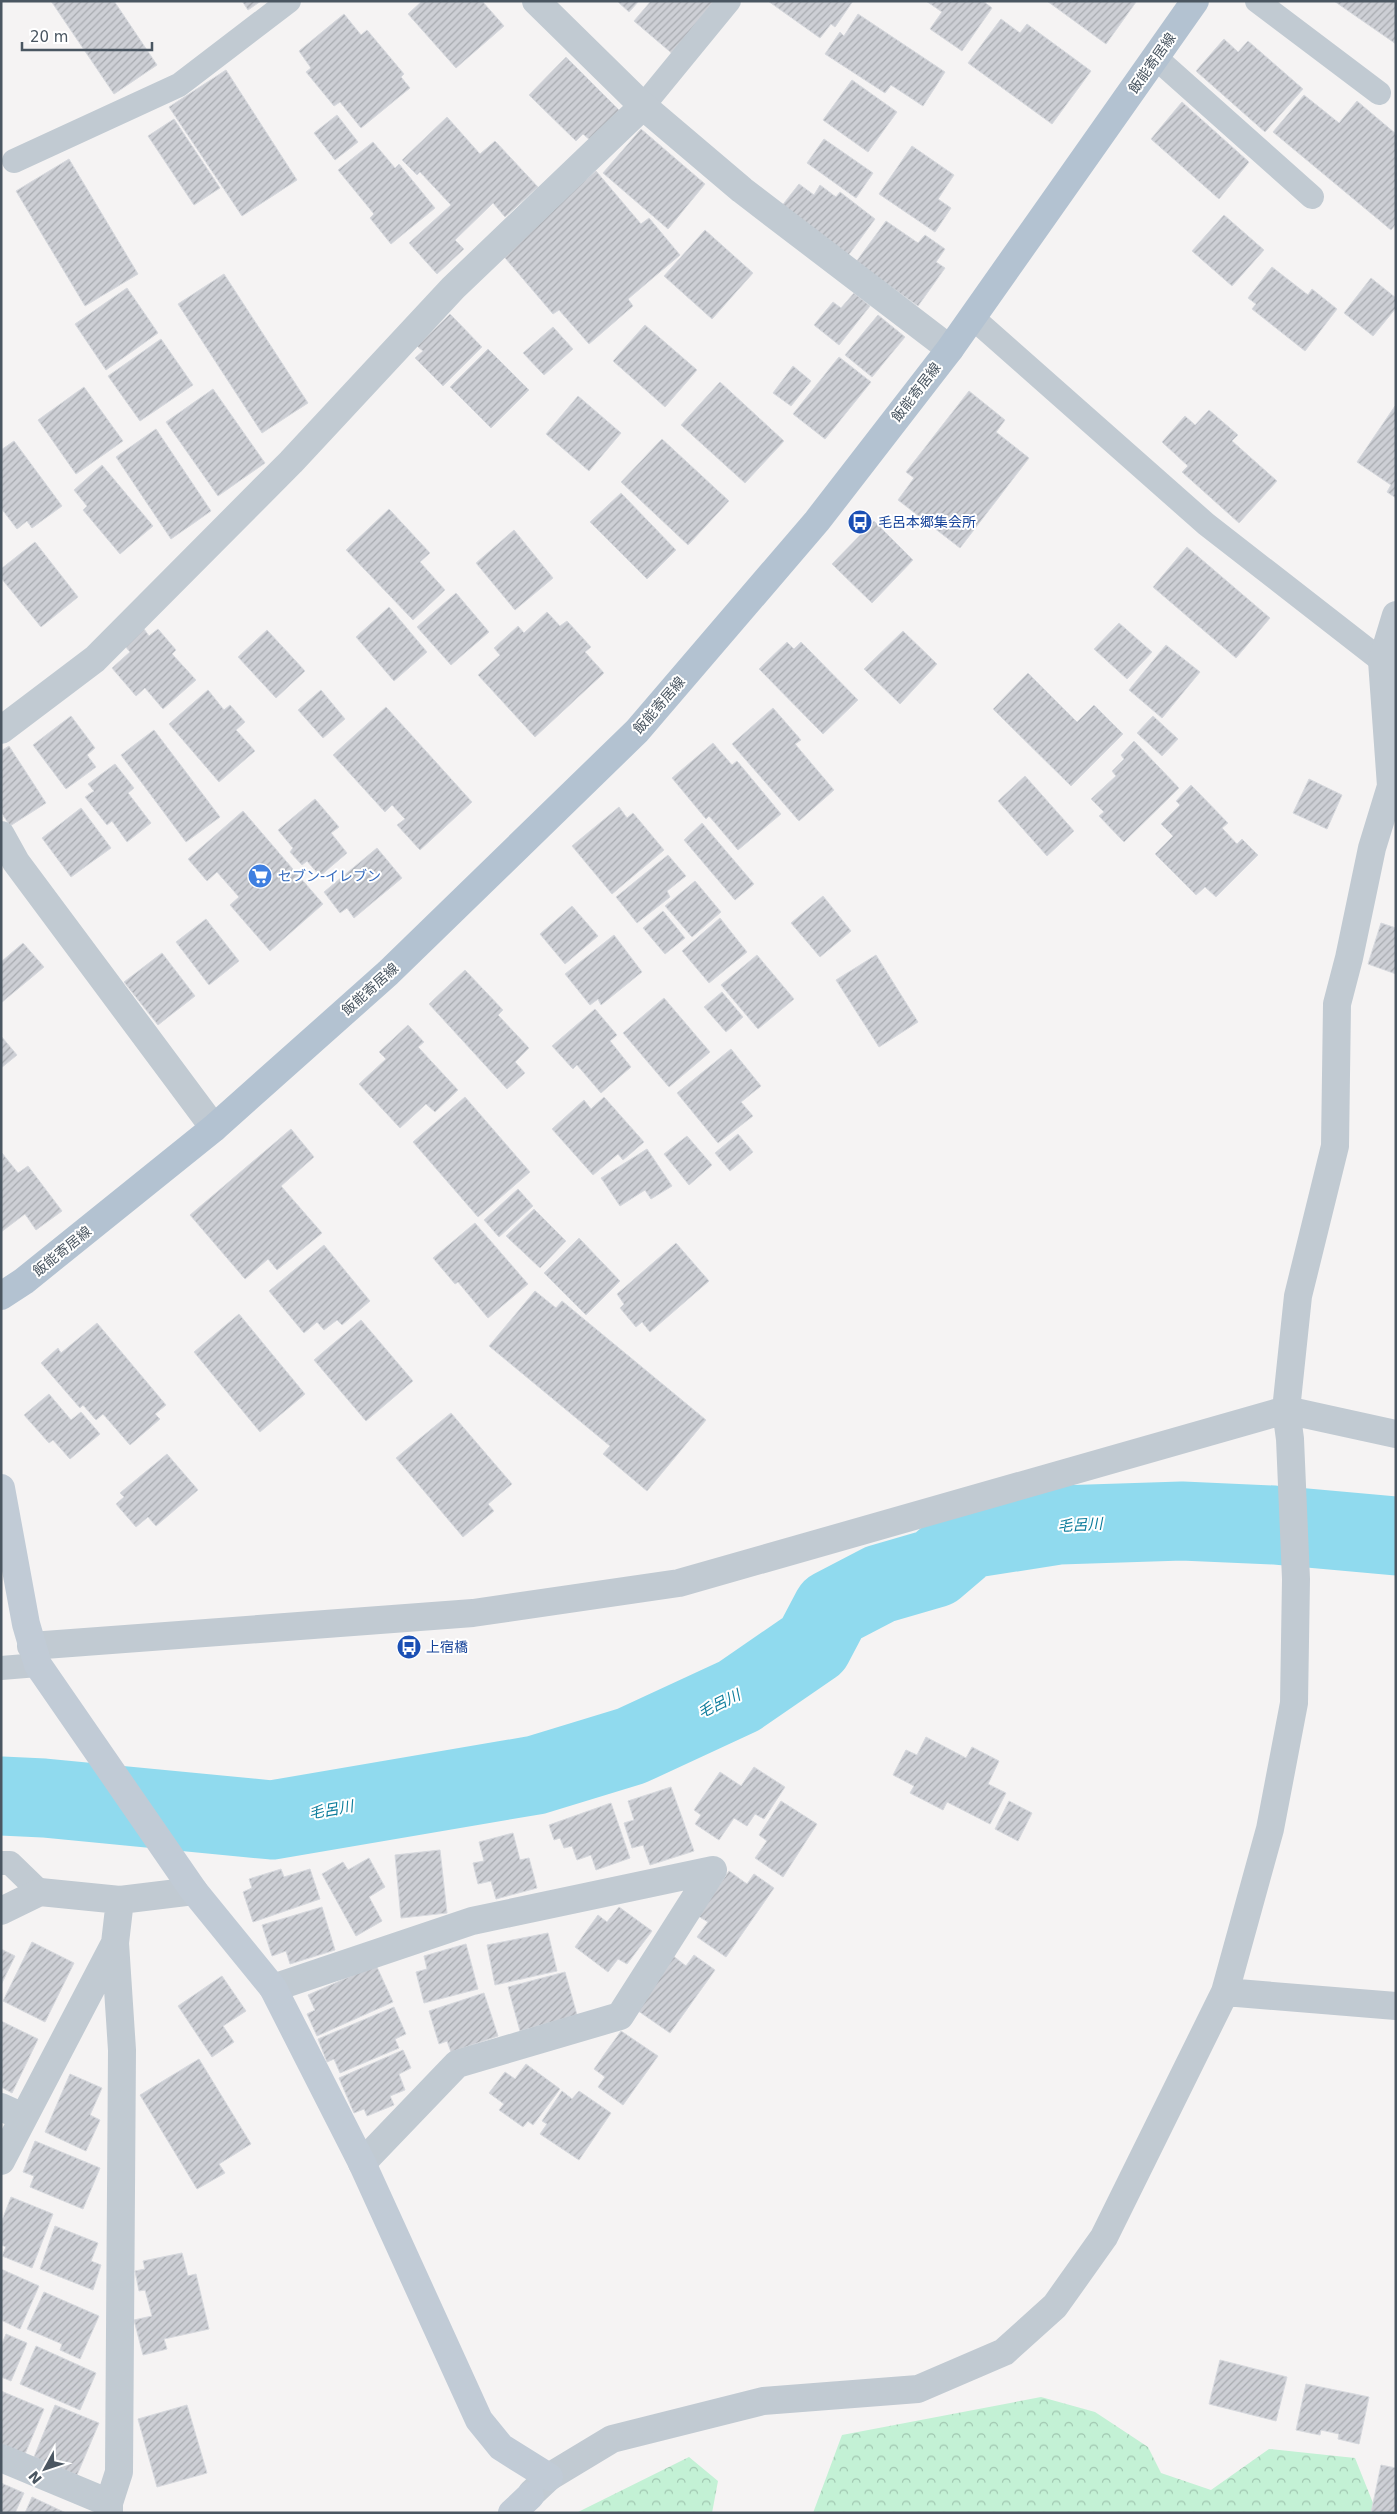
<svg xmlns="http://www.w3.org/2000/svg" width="1397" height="2514" viewBox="0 0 1397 2514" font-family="'DejaVu Sans','Noto Sans JP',sans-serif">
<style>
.forest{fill:url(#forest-crowns)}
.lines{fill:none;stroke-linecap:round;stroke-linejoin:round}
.river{stroke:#90daee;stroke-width:79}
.building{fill:url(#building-hatch);stroke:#d7d9de}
.lane{stroke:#c1cad2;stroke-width:24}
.street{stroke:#c1cad2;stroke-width:28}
.secondary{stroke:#c1cbd6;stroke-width:28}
.primary{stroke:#b3c2d1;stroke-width:28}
.labels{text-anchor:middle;stroke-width:4;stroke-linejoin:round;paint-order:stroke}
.street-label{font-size:14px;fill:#4a5661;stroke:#fff}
.transit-label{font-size:14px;fill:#164399;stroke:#fff;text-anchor:start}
.shop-label{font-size:14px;fill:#366cbe;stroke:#fff;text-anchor:start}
.water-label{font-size:15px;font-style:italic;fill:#0c7c9b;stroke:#fff}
</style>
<defs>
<pattern id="forest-crowns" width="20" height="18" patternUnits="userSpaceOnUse" patternTransform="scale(1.25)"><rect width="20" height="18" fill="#c3f1d5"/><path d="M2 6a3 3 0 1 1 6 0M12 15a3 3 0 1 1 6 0" fill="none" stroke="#a0c6b0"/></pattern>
<pattern id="building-hatch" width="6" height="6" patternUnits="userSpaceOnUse" patternTransform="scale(1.25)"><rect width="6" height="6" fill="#cdcfd5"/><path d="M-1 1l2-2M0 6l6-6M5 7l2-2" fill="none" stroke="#a8abb0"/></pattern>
</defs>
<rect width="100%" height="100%" fill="#f5f3f3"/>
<path class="forest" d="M 1041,2397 L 1095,2412 L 1148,2447 L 1161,2473 L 1211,2490 L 1269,2449 L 1355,2458 L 1377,2513 L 813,2513 L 842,2435 Z
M 689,2457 L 718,2481 L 712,2513 L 576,2513 Z"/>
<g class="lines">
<path class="river" d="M 1,1796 L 44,1798 L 272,1820 L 536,1775 L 631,1746 L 739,1696 L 813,1645 L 832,1609 L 880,1584 L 935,1568 L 969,1539 L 1059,1525 L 1182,1521 L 1274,1525 L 1396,1536"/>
</g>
<path class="building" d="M 51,1 L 114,1 L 157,65 L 114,94 Z
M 242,1 L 261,1 L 248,10 Z
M 422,1 L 482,1 L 504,26 L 456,68 L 408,14 Z
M 617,1 L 639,1 L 629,12 Z
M 651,1 L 720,1 L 675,56 L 634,21 Z
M 768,1 L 853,1 L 835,27 L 831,24 L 820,38 Z
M 926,1 L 983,1 L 992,8 L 962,51 L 930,29 L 942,12 Z
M 1047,1 L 1135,1 L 1136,2 L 1106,44 Z
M 1334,1 L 1396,1 L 1396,44 Z
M 344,14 L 361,35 L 367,30 L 404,74 L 401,77 L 410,88 L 361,128 L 340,102 L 334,106 L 306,72 L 311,68 L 299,51 Z
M 858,14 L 945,72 L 923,106 L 891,85 L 885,93 L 825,54 L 840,32 L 844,36 Z
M 1001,19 L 1020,33 L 1027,24 L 1091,71 L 1052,124 L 968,63 Z
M 1224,39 L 1238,52 L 1248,41 L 1303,89 L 1265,132 L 1196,71 Z
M 566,57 L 620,111 L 591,141 L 583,134 L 576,141 L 529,95 Z
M 226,70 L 297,180 L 242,216 L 169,107 Z
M 852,80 L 897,112 L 868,152 L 823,120 Z
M 1304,95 L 1339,123 L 1357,101 L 1396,134 L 1396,224 L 1391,230 L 1273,132 Z
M 1182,102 L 1249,162 L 1219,199 L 1151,139 Z
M 337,115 L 358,142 L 335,160 L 314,133 Z
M 447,117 L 480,154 L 495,141 L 538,187 L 505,217 L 493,203 L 455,240 L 464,249 L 437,274 L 409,243 L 451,205 L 420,172 L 417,175 L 402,160 Z
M 174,119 L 220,188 L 194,205 L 148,136 Z
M 641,129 L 705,184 L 668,229 L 603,173 Z
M 824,139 L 873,173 L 856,198 L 807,163 Z
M 373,142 L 395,168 L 399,164 L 435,208 L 391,244 L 370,218 L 374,214 L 338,170 Z
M 912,146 L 954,175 L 938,199 L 951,208 L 935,232 L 879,194 Z
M 69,159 L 138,274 L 85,306 L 16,191 Z
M 596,171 L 641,224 L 649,218 L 680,255 L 628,299 L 633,306 L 589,344 L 559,310 L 553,314 L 500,252 Z
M 799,184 L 814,195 L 820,185 L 836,197 L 840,192 L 875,219 L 847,257 L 781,207 Z
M 1224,215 L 1264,250 L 1232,286 L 1192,251 Z
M 886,221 L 918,243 L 925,235 L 945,249 L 936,262 L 945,268 L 918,306 L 856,262 Z
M 705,230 L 753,273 L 712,319 L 664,276 Z
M 1272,267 L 1308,295 L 1312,289 L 1337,309 L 1305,351 L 1252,309 L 1256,304 L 1248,298 Z
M 224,274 L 308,403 L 262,433 L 178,304 Z
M 1371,278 L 1396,298 L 1396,308 L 1373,336 L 1344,313 Z
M 127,288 L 158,333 L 106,370 L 75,324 Z
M 854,293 L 870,306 L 839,345 L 814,325 L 833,302 L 841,308 Z
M 450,314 L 482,347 L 443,386 L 415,358 L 423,351 L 417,346 Z
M 878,315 L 905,337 L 872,377 L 845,355 Z
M 645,325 L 697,370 L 665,407 L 613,361 Z
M 553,327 L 573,349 L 544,375 L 523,353 Z
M 161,339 L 193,385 L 140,421 L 108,376 Z
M 488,349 L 529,390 L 491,428 L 450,387 Z
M 839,357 L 871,382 L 825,439 L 793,414 Z
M 793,366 L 811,381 L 791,406 L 773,393 Z
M 720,382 L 784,441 L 745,483 L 681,425 Z
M 84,387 L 123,441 L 76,474 L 38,420 Z
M 213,389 L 265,463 L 218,496 L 166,422 Z
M 969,391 L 1005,420 L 996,432 L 1029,458 L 960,548 L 898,500 L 914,478 L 906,472 Z
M 578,396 L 621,433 L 589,471 L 546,434 Z
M 1395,406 L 1396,407 L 1396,498 L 1387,492 L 1391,485 L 1357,462 Z
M 1209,410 L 1238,435 L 1232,441 L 1277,481 L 1239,523 L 1182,472 L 1188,466 L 1162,442 L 1185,416 L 1195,425 Z
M 156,429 L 211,511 L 171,539 L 116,457 Z
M 662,439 L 729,501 L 688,545 L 621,482 Z
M 14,441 L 62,506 L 32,528 L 27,521 L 17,529 L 1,508 L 1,450 Z
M 102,465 L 153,526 L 120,554 L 83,510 L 87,506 L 74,490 Z
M 621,493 L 676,550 L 647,579 L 590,522 Z
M 389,509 L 430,553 L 420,562 L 445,590 L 413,620 L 346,550 Z
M 874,521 L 913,560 L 872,603 L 832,564 Z
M 514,530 L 553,578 L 515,610 L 476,563 Z
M 35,542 L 78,597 L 41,627 L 1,578 L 1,569 Z
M 1187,547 L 1270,618 L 1236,658 L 1153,587 Z
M 456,593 L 489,632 L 451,665 L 417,627 Z
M 389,607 L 427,652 L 394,681 L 356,637 Z
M 547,612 L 560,626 L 567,621 L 591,647 L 585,652 L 604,673 L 535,737 L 478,675 L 500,655 L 494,648 L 518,626 L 524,633 Z
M 1119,623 L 1152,652 L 1127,679 L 1094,649 Z
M 144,629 L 149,636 L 158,629 L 176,650 L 172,654 L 196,680 L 163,709 L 145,688 L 136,696 L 112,668 L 130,652 L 125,646 Z
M 267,630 L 305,671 L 276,698 L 238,657 Z
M 903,631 L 937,664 L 900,704 L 864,669 Z
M 787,642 L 794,649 L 801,642 L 858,700 L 823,734 L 759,669 Z
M 1166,645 L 1200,672 L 1162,718 L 1129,690 Z
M 1028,673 L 1077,722 L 1094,705 L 1123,734 L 1071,786 L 993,709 Z
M 208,690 L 224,710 L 230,705 L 245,722 L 236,730 L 255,751 L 219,782 L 169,724 Z
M 321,690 L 345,719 L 323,738 L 298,710 Z
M 386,707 L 472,802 L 420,850 L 397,825 L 405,819 L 392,805 L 385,812 L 333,755 Z
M 773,708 L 801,740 L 795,744 L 834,790 L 799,821 L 732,744 Z
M 71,716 L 95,748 L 87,755 L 96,767 L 66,789 L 33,745 Z
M 1153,716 L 1178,739 L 1162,756 L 1137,733 Z
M 154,730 L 220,817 L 186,842 L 121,755 Z
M 1134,741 L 1179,788 L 1124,842 L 1099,816 L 1104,812 L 1091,799 L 1116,776 L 1112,771 L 1124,759 L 1121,755 Z
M 713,743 L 732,765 L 737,761 L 781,814 L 738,850 L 709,816 L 706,819 L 672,778 Z
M 9,746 L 46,803 L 10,826 L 1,812 L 1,751 Z
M 115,764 L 134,788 L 128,793 L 151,823 L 127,842 L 112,821 L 107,825 L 85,797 L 94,791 L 88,784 Z
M 1025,776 L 1074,831 L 1047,856 L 998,801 Z
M 1309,779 L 1342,795 L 1327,829 L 1293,813 Z
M 1191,785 L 1228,823 L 1222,828 L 1237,844 L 1242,839 L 1258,855 L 1216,897 L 1205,887 L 1196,895 L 1155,854 L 1173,836 L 1161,824 L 1180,805 L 1176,801 Z
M 315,799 L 339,827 L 331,833 L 347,853 L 320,876 L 307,861 L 302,865 L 290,852 L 293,848 L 278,830 Z
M 619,807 L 627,818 L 633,813 L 664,850 L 612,894 L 572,846 Z
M 81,808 L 111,848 L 71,877 L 42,838 Z
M 243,811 L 323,904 L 270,951 L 230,905 L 239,897 L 217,872 L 207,881 L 188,859 Z
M 702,823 L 754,884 L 735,900 L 684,840 Z
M 377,848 L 402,878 L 354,918 L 347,908 L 340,913 L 324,892 Z
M 668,855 L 686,876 L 667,891 L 670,897 L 637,923 L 616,897 Z
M 695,881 L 721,912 L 692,937 L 665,906 Z
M 823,896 L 851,931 L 820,957 L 791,923 Z
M 572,906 L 598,936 L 565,964 L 540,934 Z
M 663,911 L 685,938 L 665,954 L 643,928 Z
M 720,918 L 747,952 L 709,983 L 682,951 Z
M 206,919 L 239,961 L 209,985 L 176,942 Z
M 1381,923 L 1396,928 L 1396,974 L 1368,964 Z
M 614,935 L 642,972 L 601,1005 L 598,999 L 590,1005 L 565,974 Z
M 23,943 L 44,967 L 1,1003 L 1,962 Z
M 162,953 L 195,996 L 158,1025 L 124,982 Z
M 757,955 L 794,999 L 758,1029 L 721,985 Z
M 876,955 L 918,1022 L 879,1047 L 836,980 Z
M 465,970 L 503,1010 L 498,1015 L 529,1048 L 515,1062 L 525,1073 L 507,1089 L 429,1004 Z
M 722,992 L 743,1017 L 726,1032 L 704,1007 Z
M 664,998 L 710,1052 L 669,1087 L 623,1033 Z
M 595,1009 L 617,1035 L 610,1041 L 631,1067 L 601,1093 L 577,1065 L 573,1069 L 552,1046 Z
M 408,1025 L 424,1042 L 418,1047 L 458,1090 L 435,1112 L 426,1104 L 400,1128 L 359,1084 L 386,1059 L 379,1052 Z
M 1,1036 L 17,1055 L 1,1068 Z
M 731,1049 L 761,1086 L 741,1102 L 753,1116 L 718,1143 L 677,1093 Z
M 465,1097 L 530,1172 L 478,1217 L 413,1142 Z
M 604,1097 L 644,1142 L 623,1160 L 618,1154 L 593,1175 L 552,1129 L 584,1100 L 591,1109 Z
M 291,1129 L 314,1157 L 281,1186 L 322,1233 L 277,1270 L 268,1259 L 245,1279 L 190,1215 Z
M 738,1134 L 753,1152 L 730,1171 L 715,1153 Z
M 687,1136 L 712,1165 L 689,1185 L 664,1154 Z
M 647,1149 L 672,1186 L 651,1199 L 645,1190 L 620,1206 L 601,1178 Z
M 2,1153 L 18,1173 L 28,1166 L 62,1211 L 36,1230 L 25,1214 L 1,1232 Z
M 518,1189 L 533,1206 L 499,1237 L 484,1220 Z
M 534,1209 L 566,1241 L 540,1268 L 506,1236 Z
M 475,1223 L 528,1284 L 488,1318 L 458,1282 L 455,1284 L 433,1258 Z
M 579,1238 L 620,1281 L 586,1315 L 544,1273 Z
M 676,1243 L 709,1281 L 650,1332 L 642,1322 L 636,1327 L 620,1308 L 624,1304 L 617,1294 Z
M 324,1245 L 370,1301 L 342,1325 L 337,1320 L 324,1330 L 317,1322 L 304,1333 L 269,1291 Z
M 535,1291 L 556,1308 L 562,1301 L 706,1420 L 647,1491 L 603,1454 L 610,1446 L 489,1346 Z
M 239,1314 L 305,1394 L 260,1432 L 194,1352 Z
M 361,1320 L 413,1381 L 366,1421 L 314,1360 Z
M 97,1323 L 166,1405 L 155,1414 L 160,1419 L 130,1445 L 103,1414 L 96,1420 L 83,1405 L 80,1408 L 41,1363 L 58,1348 L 61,1353 Z
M 49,1394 L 71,1420 L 81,1412 L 100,1434 L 70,1459 L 53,1440 L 49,1443 L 24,1415 Z
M 451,1413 L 512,1484 L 488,1504 L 494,1511 L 463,1537 L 396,1458 Z
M 167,1454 L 198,1490 L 156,1526 L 148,1517 L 136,1527 L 116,1504 L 124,1497 L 120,1493 Z
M 926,1737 L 966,1758 L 972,1747 L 999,1761 L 988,1784 L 1006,1793 L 990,1824 L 947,1802 L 943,1810 L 910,1793 L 914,1786 L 893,1775 L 906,1750 L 917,1755 Z
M 754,1767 L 785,1787 L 764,1819 L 755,1814 L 747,1826 L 734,1818 L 719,1840 L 695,1824 L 701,1815 L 694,1810 L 720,1772 L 741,1786 Z
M 671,1787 L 694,1851 L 650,1865 L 643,1845 L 632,1848 L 624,1823 L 634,1820 L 628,1801 Z
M 781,1801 L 817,1824 L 783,1877 L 755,1858 L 767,1841 L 759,1835 Z
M 1009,1801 L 1032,1813 L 1018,1841 L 995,1829 Z
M 611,1803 L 630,1858 L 596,1870 L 591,1855 L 577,1860 L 572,1846 L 564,1848 L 560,1838 L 554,1840 L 549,1825 Z
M 513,1833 L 520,1860 L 529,1858 L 537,1888 L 496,1899 L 491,1881 L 478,1884 L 473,1863 L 484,1861 L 479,1842 Z
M 440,1850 L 447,1913 L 401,1918 L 395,1855 Z
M 369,1858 L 385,1887 L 369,1897 L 382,1921 L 356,1936 L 322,1874 L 343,1862 L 348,1870 Z
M 281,1869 L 284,1877 L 310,1869 L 320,1899 L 253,1922 L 243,1892 L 252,1888 L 249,1879 Z
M 729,1871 L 747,1884 L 754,1874 L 774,1888 L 726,1957 L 697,1937 L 708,1922 L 698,1916 Z
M 322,1907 L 335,1950 L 290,1964 L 286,1951 L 272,1956 L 262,1925 Z
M 619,1907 L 652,1931 L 627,1964 L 618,1959 L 608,1972 L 575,1947 L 598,1915 L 607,1922 Z
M 548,1933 L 557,1971 L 495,1985 L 487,1945 Z
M 32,1942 L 74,1963 L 45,2022 L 3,2001 Z
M 466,1944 L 478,1989 L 424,2003 L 416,1972 L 427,1969 L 424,1956 Z
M 1,1949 L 15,1956 L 1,1985 Z
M 672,1955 L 686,1966 L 694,1955 L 715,1970 L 670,2033 L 634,2008 Z
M 376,1965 L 393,2002 L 317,2036 L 307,2014 L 315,2010 L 308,1995 Z
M 565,1972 L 577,2015 L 520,2031 L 508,1987 Z
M 222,1976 L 246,2011 L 223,2026 L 234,2042 L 212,2057 L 178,2006 Z
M 484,1993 L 498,2036 L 451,2052 L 447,2041 L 439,2044 L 429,2011 Z
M 394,2007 L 406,2034 L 395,2039 L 399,2048 L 340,2073 L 334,2059 L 327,2062 L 318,2039 Z
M 1,2021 L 38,2039 L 12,2093 L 1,2087 Z
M 621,2031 L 658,2056 L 623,2105 L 598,2087 L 605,2077 L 594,2069 Z
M 403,2050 L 411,2068 L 399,2074 L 405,2090 L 390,2096 L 394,2105 L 367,2116 L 364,2109 L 354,2113 L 339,2078 Z
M 199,2059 L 251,2144 L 219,2164 L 225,2173 L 197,2189 L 140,2095 Z
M 526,2064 L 560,2089 L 533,2125 L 528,2121 L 523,2127 L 499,2110 L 504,2104 L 489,2093 L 505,2072 L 515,2079 Z
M 70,2074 L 102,2088 L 90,2115 L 100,2120 L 86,2151 L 45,2132 Z
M 562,2091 L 572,2099 L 579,2091 L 611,2113 L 579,2160 L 540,2134 L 547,2124 L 542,2121 Z
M 35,2141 L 100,2168 L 83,2209 L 30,2187 L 34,2176 L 23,2172 Z
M 11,2197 L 53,2214 L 32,2268 L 2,2256 L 6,2247 L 1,2245 L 1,2223 Z
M 55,2226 L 98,2243 L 91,2261 L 101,2265 L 93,2290 L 40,2269 Z
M 182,2253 L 188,2276 L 196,2274 L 209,2329 L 164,2339 L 167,2349 L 143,2355 L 134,2320 L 152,2316 L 145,2290 L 139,2291 L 135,2271 L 145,2269 L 143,2261 Z
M 1,2269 L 39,2286 L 20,2329 L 1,2320 Z
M 44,2292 L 99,2316 L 80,2359 L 60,2350 L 62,2344 L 27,2329 Z
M 6,2334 L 27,2343 L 11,2381 L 1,2377 L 1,2346 Z
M 36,2346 L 96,2373 L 80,2410 L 20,2384 Z
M 1220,2360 L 1287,2377 L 1276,2421 L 1209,2404 Z
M 1306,2384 L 1369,2397 L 1359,2444 L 1338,2439 L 1339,2434 L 1321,2430 L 1320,2435 L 1296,2430 Z
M 1,2391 L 44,2409 L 25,2454 L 1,2444 Z
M 55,2405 L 99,2423 L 77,2475 L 34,2457 Z
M 187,2405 L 207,2473 L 157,2487 L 138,2419 Z
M 1381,2465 L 1396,2468 L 1396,2513 L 1371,2513 Z
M 1,2483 L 24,2493 L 15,2513 L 1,2513 Z
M 32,2497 L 66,2513 L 25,2513 Z"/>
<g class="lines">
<path class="lane" d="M 1257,1 L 1379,93
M 1156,58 L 1312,197
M 643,106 L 729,1
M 14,161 L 179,85 L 289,1
M 973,318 L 1206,524 L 1382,661
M 1,1668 L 38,1665
M 1,1863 L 10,1863 L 40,1892"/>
<path class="street" d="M 536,1 L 643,106 L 742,190 L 950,349
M 1,730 L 95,659 L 291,462 L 453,288 L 643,106
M 1,835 L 16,862 L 214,1128
M 31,1646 L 473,1613 L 679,1583 L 1286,1410 L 1396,1434
M 1,1911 L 40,1892 L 120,1900 L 194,1891
M 273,1988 L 472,1921 L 713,1870 L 620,2016 L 457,2064 L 362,2163
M 1225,1992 L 1396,2006
M 1,2107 L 23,2117
M 1,2161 L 115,1943 L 120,1900
M 1,2458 L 109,2503
M 532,2493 L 549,2477 L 612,2439 L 763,2401 L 918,2389 L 1004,2352 L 1055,2306 L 1104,2237 L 1225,1992 L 1270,1829 L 1294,1703 L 1296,1579 L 1290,1439 L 1286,1410 L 1298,1296 L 1335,1146 L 1337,1004 L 1349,958 L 1372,848 L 1391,786 L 1382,661 L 1396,615
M 109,2513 L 109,2503 L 119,2472 L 122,2050 L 115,1943"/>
<path class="secondary" d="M 1,1488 L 26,1624 L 38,1665 L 194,1891 L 273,1988 L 362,2163 L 479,2420 L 501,2447 L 549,2477
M 512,2513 L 530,2496"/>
<path class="primary" d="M 1,1296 L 24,1281 L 214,1128 L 388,973 L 637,731 L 817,521 L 950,349 L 1195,1"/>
</g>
<defs>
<symbol id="bus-disc" viewBox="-11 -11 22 22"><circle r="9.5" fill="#1a4fb4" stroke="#fff"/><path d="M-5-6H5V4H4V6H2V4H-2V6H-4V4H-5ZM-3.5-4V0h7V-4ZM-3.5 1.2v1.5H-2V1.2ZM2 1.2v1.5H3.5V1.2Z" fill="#fff"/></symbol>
<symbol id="supermarket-disc" viewBox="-11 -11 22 22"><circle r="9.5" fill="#3f7fe0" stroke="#fff"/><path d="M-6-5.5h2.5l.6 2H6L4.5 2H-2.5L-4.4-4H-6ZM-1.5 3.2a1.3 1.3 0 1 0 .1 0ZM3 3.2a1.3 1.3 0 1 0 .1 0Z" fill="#fff"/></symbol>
</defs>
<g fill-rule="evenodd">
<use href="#bus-disc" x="846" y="508" width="28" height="28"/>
<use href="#supermarket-disc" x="246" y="862" width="28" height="28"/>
<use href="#bus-disc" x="395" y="1633" width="28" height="28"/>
</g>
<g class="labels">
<g class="street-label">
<text transform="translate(1152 63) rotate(-55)" y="5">飯能寄居線</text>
<text transform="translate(916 392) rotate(-52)" y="5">飯能寄居線</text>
<text transform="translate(659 705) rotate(-49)" y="5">飯能寄居線</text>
<text transform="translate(370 989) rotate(-42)" y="5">飯能寄居線</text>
<text transform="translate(62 1251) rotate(-39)" y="5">飯能寄居線</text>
</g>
<g class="transit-label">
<text x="878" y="527">毛呂本郷集会所</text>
<text x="426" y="1652">上宿橋</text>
</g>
<g class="shop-label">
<text x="278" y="881">セブン-イレブン</text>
</g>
<g class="water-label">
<text transform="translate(1080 1525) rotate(-3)" y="5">毛呂川</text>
<text transform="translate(719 1704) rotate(-26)" y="5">毛呂川</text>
<text transform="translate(331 1810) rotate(-10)" y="5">毛呂川</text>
</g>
</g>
<rect width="1397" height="2514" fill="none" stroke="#4a5661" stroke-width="5"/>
<g transform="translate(45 2469) rotate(230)" stroke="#ffffff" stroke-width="4" paint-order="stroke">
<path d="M0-4L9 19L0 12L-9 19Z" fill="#4a5661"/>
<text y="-8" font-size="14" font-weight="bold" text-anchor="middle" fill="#4a5661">N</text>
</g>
<path d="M22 42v8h130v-8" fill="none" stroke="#4a5661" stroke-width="2.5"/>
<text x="30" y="42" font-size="15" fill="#4a5661" stroke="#ffffff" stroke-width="4" paint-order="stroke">20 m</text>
</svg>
